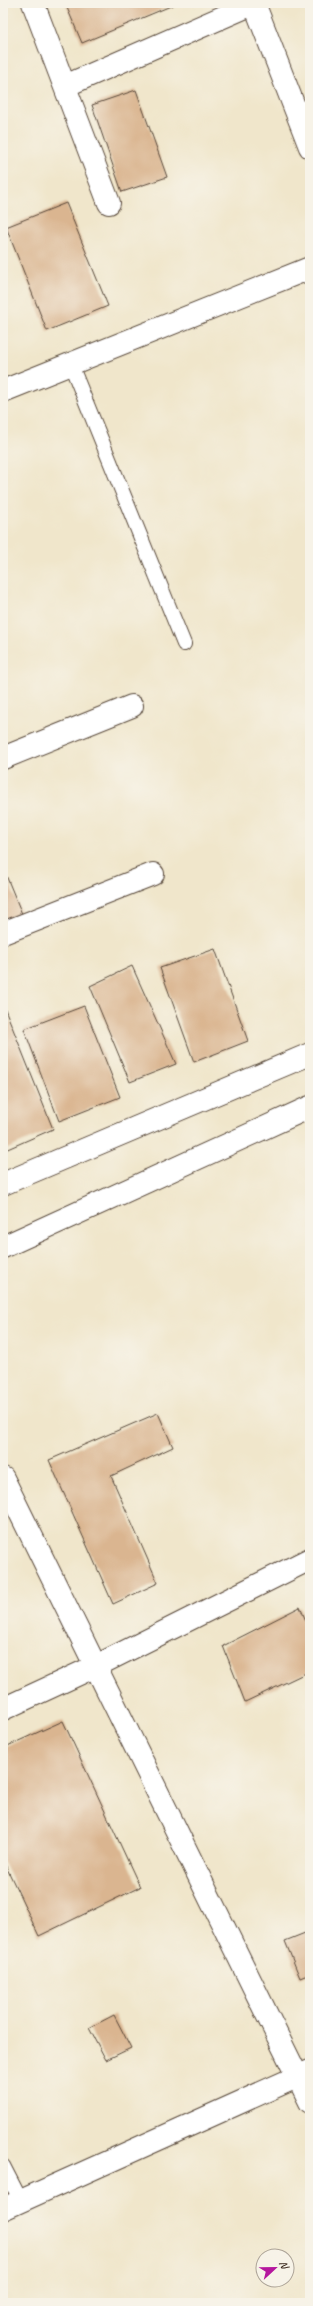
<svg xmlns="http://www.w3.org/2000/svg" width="313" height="2306" viewBox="0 0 313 2306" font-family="Caveat,sans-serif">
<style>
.building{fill:#dab590}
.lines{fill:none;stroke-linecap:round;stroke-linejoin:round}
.service-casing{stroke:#564638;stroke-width:16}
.minor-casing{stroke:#564638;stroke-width:24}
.tertiary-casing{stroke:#564638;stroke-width:24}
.service{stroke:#fff;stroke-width:14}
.minor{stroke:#fff;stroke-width:22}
.tertiary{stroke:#fff;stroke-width:22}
</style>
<rect width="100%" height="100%" fill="#f7f3e8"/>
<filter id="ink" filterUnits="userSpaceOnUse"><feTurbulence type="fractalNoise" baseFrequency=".025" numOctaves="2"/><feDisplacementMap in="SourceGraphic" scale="8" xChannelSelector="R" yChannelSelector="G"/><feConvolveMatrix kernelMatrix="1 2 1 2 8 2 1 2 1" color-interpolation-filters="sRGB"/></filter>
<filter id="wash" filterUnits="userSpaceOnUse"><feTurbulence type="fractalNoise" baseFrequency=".012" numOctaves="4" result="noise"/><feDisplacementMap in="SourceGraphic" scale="16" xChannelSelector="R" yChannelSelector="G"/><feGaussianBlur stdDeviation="0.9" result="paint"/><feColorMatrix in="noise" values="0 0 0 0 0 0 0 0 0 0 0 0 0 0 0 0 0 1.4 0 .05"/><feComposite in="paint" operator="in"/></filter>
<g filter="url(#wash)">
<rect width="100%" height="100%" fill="#f0e6cb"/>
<g id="blocks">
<path class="building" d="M 65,3 L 178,3 L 82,43 Z
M 136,90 L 167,177 L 122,192 L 92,105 Z
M 66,203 L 108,306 L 47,331 L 6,227 Z
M 3,868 L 22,914 L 3,922 Z
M 215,949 L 248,1041 L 194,1062 L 160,968 Z
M 132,966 L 176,1064 L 130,1082 L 90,986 Z
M 3,1004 L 53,1129 L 3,1151 Z
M 84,1006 L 120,1097 L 59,1121 L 24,1029 Z
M 158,1413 L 173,1447 L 111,1476 L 158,1583 L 113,1604 L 49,1460 Z
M 300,1607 L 310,1630 L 310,1671 L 245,1702 L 223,1646 Z
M 63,1721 L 140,1887 L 39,1936 L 3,1860 L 3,1748 Z
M 310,1931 L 310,1974 L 300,1978 L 285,1941 Z
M 114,2015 L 131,2048 L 106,2060 L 89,2028 Z"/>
</g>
</g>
<g filter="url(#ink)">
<use href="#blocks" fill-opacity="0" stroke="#564638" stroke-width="1"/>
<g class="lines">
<defs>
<path id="service" d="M 71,365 L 184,644
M 3,2166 L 21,2201"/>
<path id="minor" d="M 33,3 L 109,203
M 254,3 L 310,147
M 65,86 L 255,3
M 3,758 L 132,706
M 3,933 L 153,874
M 3,1184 L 310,1054
M 3,1247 L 310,1107
M 3,1478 L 310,2102
M 3,1709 L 96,1666 L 310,1559
M 3,2209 L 310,2071"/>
<path id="tertiary" d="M 3,391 L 310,268"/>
</defs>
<use href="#service" class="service-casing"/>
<use href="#minor" class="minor-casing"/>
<use href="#tertiary" class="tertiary-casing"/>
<use href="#service" class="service"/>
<use href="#minor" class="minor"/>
<use href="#tertiary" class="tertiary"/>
</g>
</g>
<rect width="313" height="2306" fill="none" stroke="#f7f3e8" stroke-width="16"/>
<g transform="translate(275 2268) rotate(68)"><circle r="19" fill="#f7f3e8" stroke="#aca397"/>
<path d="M0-3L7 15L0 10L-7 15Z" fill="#b5179e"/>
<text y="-6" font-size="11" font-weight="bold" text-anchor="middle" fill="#3b2a1e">N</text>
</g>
</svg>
